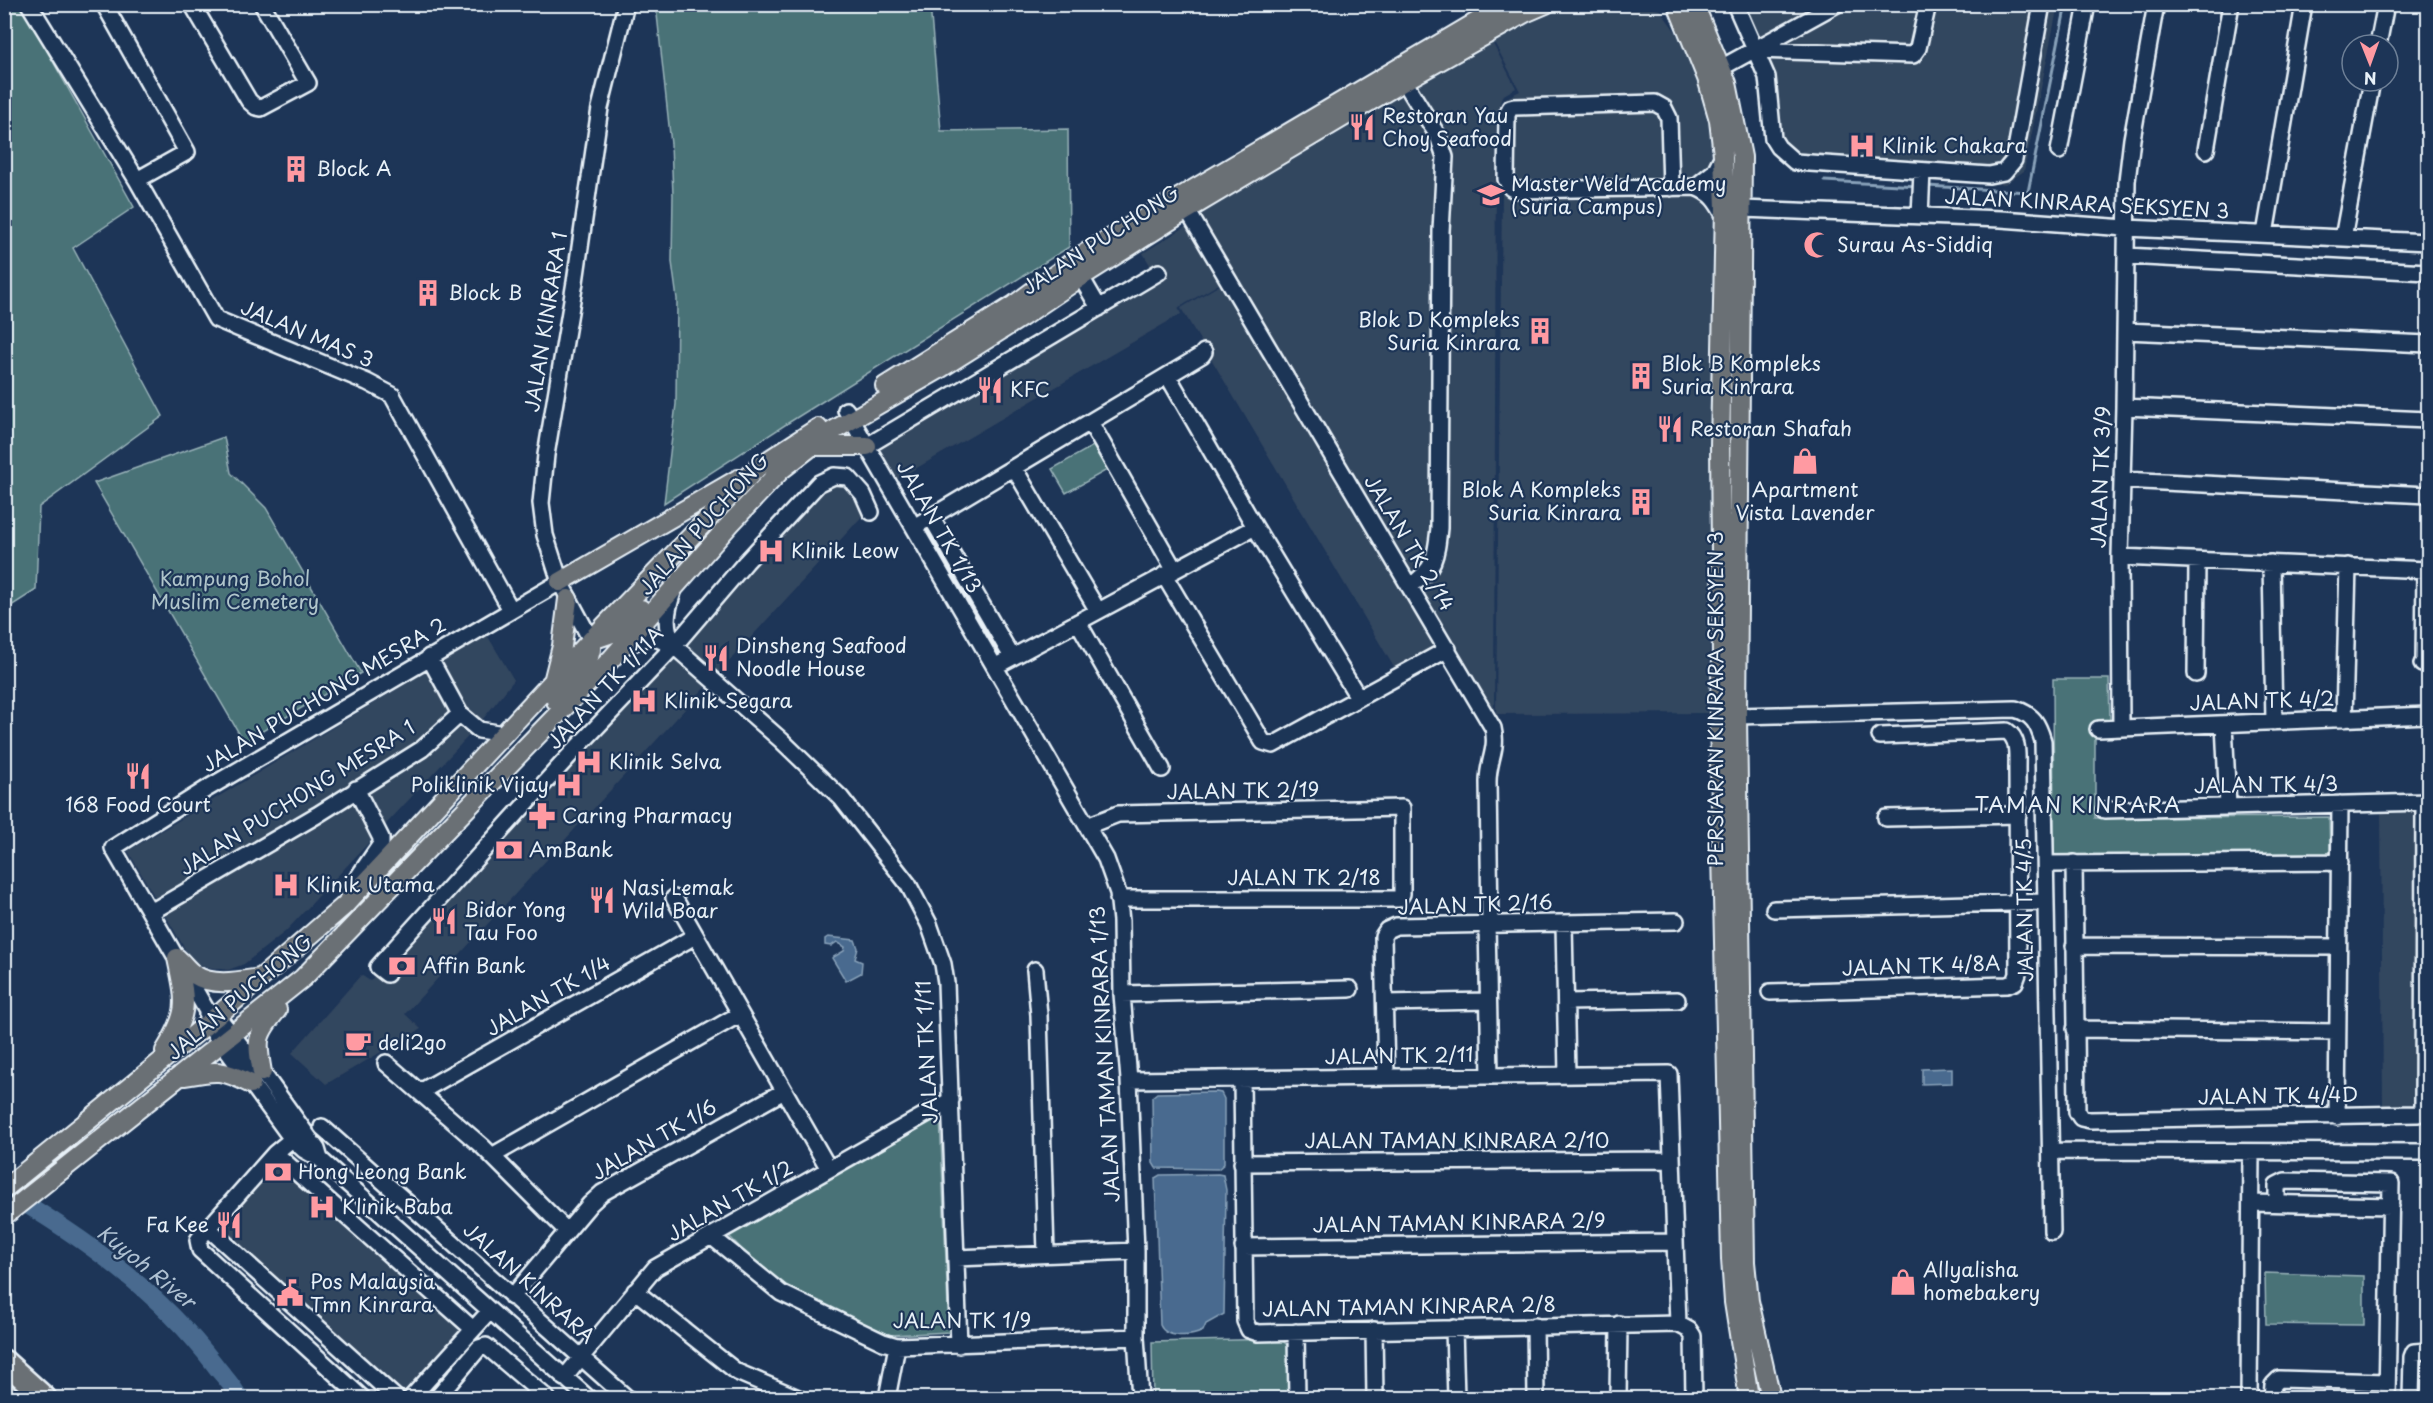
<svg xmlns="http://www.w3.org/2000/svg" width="2433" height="1403" viewBox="0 0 2433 1403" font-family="'Playpen Sans',sans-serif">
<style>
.built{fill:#33465f}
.green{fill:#497277;stroke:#98b2b8;stroke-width:1.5}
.water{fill:#486b8f;stroke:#88a1b9;stroke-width:1.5}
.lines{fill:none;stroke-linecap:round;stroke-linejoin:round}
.stream{stroke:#88a1b9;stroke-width:3}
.river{stroke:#486b8f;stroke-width:18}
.minor-casing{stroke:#e8f1f8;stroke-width:20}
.major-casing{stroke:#e8f1f8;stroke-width:22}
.highway-casing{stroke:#e8f1f8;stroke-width:26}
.minor{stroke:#1d3557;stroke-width:15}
.major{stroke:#6b6f75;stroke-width:18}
.highway{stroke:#6b6f75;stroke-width:21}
.labels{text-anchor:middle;stroke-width:4.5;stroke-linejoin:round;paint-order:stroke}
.poi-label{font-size:20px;fill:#e8f1f8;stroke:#1d3557;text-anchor:start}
.street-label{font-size:20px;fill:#e8f1f8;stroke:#1d3557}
.park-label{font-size:20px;fill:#b0c5cb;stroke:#1d3557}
.neighbourhood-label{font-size:21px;letter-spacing:1.5px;fill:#e8f1f8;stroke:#1d3557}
.water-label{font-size:21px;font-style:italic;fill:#b0c2d3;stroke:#1d3557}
</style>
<rect width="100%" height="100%" fill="#1d3557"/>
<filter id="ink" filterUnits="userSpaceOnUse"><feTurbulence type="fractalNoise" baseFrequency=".0167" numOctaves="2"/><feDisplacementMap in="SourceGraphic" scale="12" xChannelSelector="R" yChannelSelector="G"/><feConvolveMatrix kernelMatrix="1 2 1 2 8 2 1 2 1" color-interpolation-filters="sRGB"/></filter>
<g filter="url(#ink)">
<path class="built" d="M 1571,5 L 1644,5 L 1660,10 L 1683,42 L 1702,94 L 1711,128 L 1715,251 L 1709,713 L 1496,714 L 1502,194 L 1499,119 L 1506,98 L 1520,91 L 1494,42 L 1534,20 Z
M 1725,5 L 2058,5 L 2024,171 L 2005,184 L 1791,171 L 1764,143 L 1760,77 Z
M 1492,42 L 1516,88 L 1502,96 L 1496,118 L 1494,717 L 1448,642 L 1395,669 L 1181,308 L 1230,279 L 1193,215 L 1402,91 Z
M 1190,224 L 1224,281 L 1178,308 L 1181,314 L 891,483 L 870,447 L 1157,277 L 1143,253 Z
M 845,481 L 866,512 L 405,1014 L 421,1029 L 326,1084 L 292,1053 L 361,975 L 370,981 L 821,486 Z
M 487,635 L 514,680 L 475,729 L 286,931 L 244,964 L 228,970 L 205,967 L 196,963 L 189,956 L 128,851 Z
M 2381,806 L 2419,806 L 2420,1106 L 2383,1111 Z
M 276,1158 L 467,1329 L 405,1398 L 213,1228 Z"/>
<path class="green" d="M 21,4 L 134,207 L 73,248 L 163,416 L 39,507 L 36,590 L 5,610 L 4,5 Z
M 656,5 L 930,5 L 941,131 L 1068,129 L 1069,247 L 788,423 L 664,503 L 676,404 L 677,299 L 672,262 L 673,195 L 671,144 Z
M 224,437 L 231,473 L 266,508 L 361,673 L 244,742 L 94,483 Z
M 1093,446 L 1107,470 L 1066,493 L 1052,469 Z
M 2053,679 L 2109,679 L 2110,721 L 2095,721 L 2095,818 L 2329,817 L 2330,854 L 2054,855 Z
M 940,1116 L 949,1332 L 890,1335 L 774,1282 L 728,1235 Z
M 2265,1273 L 2364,1276 L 2364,1325 L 2266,1324 Z
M 1281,1339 L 1289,1347 L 1290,1398 L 1153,1398 L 1152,1342 Z"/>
<path class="water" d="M 828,937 L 855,940 L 858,948 L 855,959 L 862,962 L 861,973 L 846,981 L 832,958 L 844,951 L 845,947 L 837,942 L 831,946 L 825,945 L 825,939 Z
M 1952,1068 L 1952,1083 L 1922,1084 L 1922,1069 Z
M 1216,1092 L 1221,1093 L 1224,1099 L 1224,1164 L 1218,1169 L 1156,1168 L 1153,1163 L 1152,1097 L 1157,1093 Z
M 1218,1174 L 1223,1175 L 1226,1190 L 1224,1314 L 1206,1324 L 1203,1331 C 1191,1337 1166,1339 1160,1325 L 1155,1178 L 1160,1175 Z"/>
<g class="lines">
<path class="stream" d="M 1824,181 L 1918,186
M 1927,186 L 2028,192 L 2066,4"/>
<path class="river" d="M 4,1191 C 83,1237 160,1292 215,1365 C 223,1376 234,1386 239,1398"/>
<defs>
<path id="minor" d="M 29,4 L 137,180 L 216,319 L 367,382 L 392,395 L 511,610
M 104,4 L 187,152 L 137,180
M 192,4 L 249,101 L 256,107 L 261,108 L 308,83 L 262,4
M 1735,4 L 1767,77 L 1773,139 L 1778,147 L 1795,162 L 1989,175 L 2004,172 L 2014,160 L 2042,4
M 2378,45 L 2386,4
M 1756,50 L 1913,55 L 1918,48 L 1928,4
M 1721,68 L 1837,4
M 1404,81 L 1438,136 L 1445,157 L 1441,231 L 1439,528 C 1436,557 1435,569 1410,586
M 2206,150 L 2231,4
M 2059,151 L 2087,4
M 1695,187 L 1715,171 L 1723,155
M 1671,188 L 1669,118 L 1664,108 L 1655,103 L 1514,107 L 1510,108 L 1507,115 L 1506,179 L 1511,188 L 1515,190 L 1695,187 C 1712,193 1717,202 1725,217
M 1743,209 L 2001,219 L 2126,228 L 2428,242
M 1187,210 L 1493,728 C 1498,750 1488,760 1488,782 L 1490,924
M 1920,216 L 1922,171
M 2265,234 L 2304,4
M 2343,238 L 2372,81
M 2126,256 L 2428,272
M 1081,277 L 1099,308
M 2125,331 L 2428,344
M 1168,376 L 1255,527 L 1358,697
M 2124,407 L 2428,420
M 846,410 L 1106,859 L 1118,893 L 1121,921 L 1122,994 L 1129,1080 L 1136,1251 L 1136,1337 L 1140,1398
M 1090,422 L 1174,569
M 867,446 L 1159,272
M 1014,468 L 1098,611
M 2122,480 L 2428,495
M 931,517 L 1012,657
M 914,527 L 1202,355 L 1204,352
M 2120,557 L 2428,570
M 2271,563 L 2274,722
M 1164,575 L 1263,742 L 1273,745 L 1448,649
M 560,582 L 208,788 L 113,848 L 207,1011 L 207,1023 L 292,1139 L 304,1150 L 320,1159 L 588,1398
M 673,592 C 666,613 664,626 674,646
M 1078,622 L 1162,769
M 591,640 L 560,582 L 545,535 L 541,503 L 546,455 L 575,282 L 600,108 L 626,4
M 624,646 L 651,636 L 674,646 L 781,740 L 841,798 L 908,884 L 929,924 L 943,964 L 946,983 L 959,1345
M 429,657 L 460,714 L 479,730 L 504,734
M 2422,664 L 2424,660 L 2425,570
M 996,666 L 1255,527
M 2196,674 L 2197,561
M 1737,716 L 2015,709 C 2033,714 2038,724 2043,741 L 2052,1232
M 2344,719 L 2348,566
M 2224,724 L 2228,806
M 2121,728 L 2120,557 L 2124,407 L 2127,181 L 2132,139 L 2156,4
M 2098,729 L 2428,715
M 2104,810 L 2428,802
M 1886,818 L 2018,815
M 1087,826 L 1118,814 L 1402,808 L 1402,894 L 1398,899 L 1118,899
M 2074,863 L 2077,1112 L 2081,1118 L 2090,1120 L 2418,1114 L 2422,1112 L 2423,1108 L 2424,802
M 2046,864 L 2340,862
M 349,895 L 354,883 L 381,844 L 381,838 L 356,789
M 674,898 L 829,1169
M 1774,909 L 2046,902
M 151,912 L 317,815 L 422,749 L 460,714
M 1564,923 L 1567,1075
M 1487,924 L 1490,1076
M 2074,946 L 2338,947
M 1035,970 L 1039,1015 L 1046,1254
M 387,974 L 378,967 L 385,959 L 570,755 L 674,646 L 746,562 L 819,483 L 834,476 L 848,477 L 863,494 L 871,512
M 1770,992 L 2007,985 L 2015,982 L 2018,974 L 2017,768 C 2017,755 2019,739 2007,731 L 1880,736
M 1122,994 L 1350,989
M 1566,1002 L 1677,1000
M 1385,1003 L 1488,1001
M 207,1011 L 217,1016 L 262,1072 L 317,1149 L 320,1159
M 2075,1029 L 2337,1032
M 386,1063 L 483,1147 L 567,1231
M 1386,1077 L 1383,936 L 1387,930 L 1396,926 L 1676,921
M 1242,1079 L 1245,1321 L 1249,1330 L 1258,1333 L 1678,1324
M 1129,1080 L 1669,1074 L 1678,1324
M 420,1092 L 695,936
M 2337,1117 L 2340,804
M 322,1127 L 627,1398
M 303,1130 L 275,1153 L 198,1240 L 200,1250 L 362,1398
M 2051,1151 L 2428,1152
M 275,1153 L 473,1329
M 492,1156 L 740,1014
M 1242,1163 L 1672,1160
M 2251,1203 L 2391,1206
M 2277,1203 L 2277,1185 L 2285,1181 L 2391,1183 L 2387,1398
M 208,1228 L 396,1398
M 711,1236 L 781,1293 L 883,1342 L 897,1346 L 1136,1337
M 1243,1247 L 1675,1242
M 956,1258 L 1136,1251
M 635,1291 L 737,1372 L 798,1398
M 512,1297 L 590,1204 L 602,1193 L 784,1091
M 1678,1324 L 1689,1330 L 1693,1336 L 1694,1398
M 1535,1326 L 1536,1398
M 1454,1328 L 1456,1398
M 1374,1330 L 1375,1398
M 1296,1332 L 1297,1398
M 564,1378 L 655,1268 L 951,1100
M 411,1398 L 490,1311
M 437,1398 L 479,1348 L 486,1346 L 547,1398
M 887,1398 L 897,1346
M 1618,1398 L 1619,1324
M 2249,1398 L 2251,1152
M 2272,1398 L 2273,1385 L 2279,1379 L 2387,1382
M 2411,1398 L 2412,1357 L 2414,1352 L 2428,1351"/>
<path id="major" d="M 1677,4 L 1707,78 L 1719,120 L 1723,155 L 1725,208 L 1720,445 L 1722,659 L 1719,716 L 1731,1259 L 1734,1302 L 1749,1398
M 1694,4 L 1727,83 L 1742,157 L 1737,716 L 1745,1262 L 1749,1301 L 1771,1398
M 885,386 L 1014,305 L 1082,255 L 1507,4
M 812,446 L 867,446
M 560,582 L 738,479
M 592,640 L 618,631 L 641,609
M 554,678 L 562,646 L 568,599
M 556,701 C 570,686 595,662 591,640
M 177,958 C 183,963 188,971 195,975 C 213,987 240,981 260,978
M 165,1051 C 190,1011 186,1002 177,958
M 262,1072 C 256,1040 256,1035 277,1010
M 185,1076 C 217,1070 222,1069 251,1084
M 4,1189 L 217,1016 L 344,906 L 591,640 L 758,467 L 818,428
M 4,1216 L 303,978 L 612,658 L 731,523 L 781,470 L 812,446 L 829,433 L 938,370 L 1022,317 L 1081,277 L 1187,210 L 1404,81 L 1525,13 L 1546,4"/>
<path id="highway" d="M 4,1361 L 45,1398
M 4,1393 L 10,1398"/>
</defs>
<use href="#minor" class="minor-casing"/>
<use href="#major" class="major-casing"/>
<use href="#highway" class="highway-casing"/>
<use href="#minor" class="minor"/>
<use href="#major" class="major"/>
<use href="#highway" class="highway"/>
</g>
</g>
<defs>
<symbol id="restaurant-bare" viewBox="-9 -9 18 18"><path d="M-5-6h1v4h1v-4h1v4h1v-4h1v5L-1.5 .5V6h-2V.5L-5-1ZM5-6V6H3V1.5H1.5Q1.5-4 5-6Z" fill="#ff9aa2" stroke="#1d3557" stroke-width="2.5" paint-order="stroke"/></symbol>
<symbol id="hospital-bare" viewBox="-9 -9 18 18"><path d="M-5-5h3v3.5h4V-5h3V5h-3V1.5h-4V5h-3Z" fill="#ff9aa2" stroke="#1d3557" stroke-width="2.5" paint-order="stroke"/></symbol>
<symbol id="building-bare" viewBox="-9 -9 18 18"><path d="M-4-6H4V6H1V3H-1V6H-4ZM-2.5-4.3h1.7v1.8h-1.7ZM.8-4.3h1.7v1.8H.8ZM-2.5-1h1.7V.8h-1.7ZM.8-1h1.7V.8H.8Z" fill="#ff9aa2" stroke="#1d3557" stroke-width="2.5" paint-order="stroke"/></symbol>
<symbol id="university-bare" viewBox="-9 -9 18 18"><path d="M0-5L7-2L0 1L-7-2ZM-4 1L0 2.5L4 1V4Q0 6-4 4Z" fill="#ff9aa2" stroke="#1d3557" stroke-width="2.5" paint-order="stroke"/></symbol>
<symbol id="mosque-bare" viewBox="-9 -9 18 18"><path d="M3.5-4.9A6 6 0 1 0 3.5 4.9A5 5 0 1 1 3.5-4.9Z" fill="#ff9aa2" stroke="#1d3557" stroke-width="2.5" paint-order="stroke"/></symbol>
<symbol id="shop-bare" viewBox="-9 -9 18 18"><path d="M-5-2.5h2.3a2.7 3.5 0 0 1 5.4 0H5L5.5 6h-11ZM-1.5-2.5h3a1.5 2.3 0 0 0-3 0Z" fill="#ff9aa2" stroke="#1d3557" stroke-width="2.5" paint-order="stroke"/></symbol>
<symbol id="pharmacy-bare" viewBox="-9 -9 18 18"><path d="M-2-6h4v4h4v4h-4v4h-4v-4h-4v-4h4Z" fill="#ff9aa2" stroke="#1d3557" stroke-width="2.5" paint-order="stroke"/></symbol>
<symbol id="bank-bare" viewBox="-9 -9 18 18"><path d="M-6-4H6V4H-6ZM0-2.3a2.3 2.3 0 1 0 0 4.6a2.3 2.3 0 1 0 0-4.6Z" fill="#ff9aa2" stroke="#1d3557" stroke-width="2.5" paint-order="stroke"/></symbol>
<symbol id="cafe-bare" viewBox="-9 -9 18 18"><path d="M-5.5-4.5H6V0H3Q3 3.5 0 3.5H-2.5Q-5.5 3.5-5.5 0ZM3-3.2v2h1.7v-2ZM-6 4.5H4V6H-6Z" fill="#ff9aa2" stroke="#1d3557" stroke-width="2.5" paint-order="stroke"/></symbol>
<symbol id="civic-bare" viewBox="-9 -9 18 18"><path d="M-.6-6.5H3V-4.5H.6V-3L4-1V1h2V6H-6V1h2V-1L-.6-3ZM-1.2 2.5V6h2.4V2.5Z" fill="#ff9aa2" stroke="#1d3557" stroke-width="2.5" paint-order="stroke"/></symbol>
</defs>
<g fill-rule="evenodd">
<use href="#restaurant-bare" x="1343" y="108" width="38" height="38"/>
<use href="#hospital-bare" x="1843" y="127" width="38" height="38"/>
<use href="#building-bare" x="277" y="150" width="38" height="38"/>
<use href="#university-bare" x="1472" y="176" width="38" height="38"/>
<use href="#mosque-bare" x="1798" y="226" width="38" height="38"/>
<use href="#building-bare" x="409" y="274" width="38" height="38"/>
<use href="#building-bare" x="1521" y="312" width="38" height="38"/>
<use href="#building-bare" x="1622" y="357" width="38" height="38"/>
<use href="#restaurant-bare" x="971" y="371" width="38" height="38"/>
<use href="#restaurant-bare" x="1651" y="410" width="38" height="38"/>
<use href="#shop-bare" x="1786" y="442" width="38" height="38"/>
<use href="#building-bare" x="1622" y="483" width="38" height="38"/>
<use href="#hospital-bare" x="752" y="532" width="38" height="38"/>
<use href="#restaurant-bare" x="697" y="639" width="38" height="38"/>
<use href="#hospital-bare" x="625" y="682" width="38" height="38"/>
<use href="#hospital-bare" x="570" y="743" width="38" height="38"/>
<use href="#restaurant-bare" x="119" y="757" width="38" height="38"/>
<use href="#hospital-bare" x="550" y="766" width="38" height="38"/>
<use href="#pharmacy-bare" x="523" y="797" width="38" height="38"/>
<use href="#bank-bare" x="490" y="831" width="38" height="38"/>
<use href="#hospital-bare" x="267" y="866" width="38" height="38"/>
<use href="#restaurant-bare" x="583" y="881" width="38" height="38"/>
<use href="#restaurant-bare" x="425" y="902" width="38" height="38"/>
<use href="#bank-bare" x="383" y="947" width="38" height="38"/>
<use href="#cafe-bare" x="339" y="1024" width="38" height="38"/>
<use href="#bank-bare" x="259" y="1153" width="38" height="38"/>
<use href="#hospital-bare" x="303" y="1188" width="38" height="38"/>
<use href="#restaurant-bare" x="210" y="1206" width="38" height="38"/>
<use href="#shop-bare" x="1884" y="1263" width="38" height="38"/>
<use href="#civic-bare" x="271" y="1274" width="38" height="38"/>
</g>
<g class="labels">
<g class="poi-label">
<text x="1382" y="123">Restoran Yau<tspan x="1382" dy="23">Choy Seafood</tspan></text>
<text x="1882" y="153">Klinik Chakara</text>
<text x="316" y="176">Block A</text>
<text x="1511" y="191">Master Weld Academy<tspan x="1511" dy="23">(Suria Campus)</tspan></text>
<text x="1837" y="252">Surau As-Siddiq</text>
<text x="448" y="300">Block B</text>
<text x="1520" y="327" text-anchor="end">Blok D Kompleks<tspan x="1520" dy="23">Suria Kinrara</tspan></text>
<text x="1661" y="371">Blok B Kompleks<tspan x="1661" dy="23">Suria Kinrara</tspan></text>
<text x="1010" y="397">KFC</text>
<text x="1690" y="436">Restoran Shafah</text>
<text x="1621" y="497" text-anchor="end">Blok A Kompleks<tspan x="1621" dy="23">Suria Kinrara</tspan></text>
<text x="1805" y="497" text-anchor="middle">Apartment<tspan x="1805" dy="23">Vista Lavender</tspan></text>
<text x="791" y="558">Klinik Leow</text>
<text x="736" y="653">Dinsheng Seafood<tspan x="736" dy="23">Noodle House</tspan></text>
<text x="664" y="708">Klinik Segara</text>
<text x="609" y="769">Klinik Selva</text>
<text x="549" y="792" text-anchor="end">Poliklinik Vijay</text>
<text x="138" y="812" text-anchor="middle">168 Food Court</text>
<text x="562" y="823">Caring Pharmacy</text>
<text x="529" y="857">AmBank</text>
<text x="306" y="892">Klinik Utama</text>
<text x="622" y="895">Nasi Lemak<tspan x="622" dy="23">Wild Boar</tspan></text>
<text x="464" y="917">Bidor Yong<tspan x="464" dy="23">Tau Foo</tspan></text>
<text x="422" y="973">Affin Bank</text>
<text x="378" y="1050">deli2go</text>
<text x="298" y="1179">Hong Leong Bank</text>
<text x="342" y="1214">Klinik Baba</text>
<text x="209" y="1232" text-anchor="end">Fa Kee</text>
<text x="1923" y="1277">Allyalisha<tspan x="1923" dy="23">homebakery</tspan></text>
<text x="310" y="1289">Pos Malaysia<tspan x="310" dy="23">Tmn Kinrara</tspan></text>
</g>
<g class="street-label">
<text transform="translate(2087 204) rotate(3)" y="7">JALAN KINRARA SEKSYEN 3</text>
<text transform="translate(1101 240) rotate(-33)" y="7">JALAN PUCHONG</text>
<text transform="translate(546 322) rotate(-81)" y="7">JALAN KINRARA 1</text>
<text transform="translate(307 334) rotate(23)" y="7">JALAN MAS 3</text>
<text transform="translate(2101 477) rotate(-88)" y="7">JALAN TK 3/9</text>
<text transform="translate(704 524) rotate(-48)" y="7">JALAN PUCHONG</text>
<text transform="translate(939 527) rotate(60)" y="7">JALAN TK 1/13</text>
<text transform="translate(1409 543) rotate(59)" y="7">JALAN TK 2/14</text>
<text transform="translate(605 688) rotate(-47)" y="7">JALAN TK 1/11A</text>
<text transform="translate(324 695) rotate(-31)" y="7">JALAN PUCHONG MESRA 2</text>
<text transform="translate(1716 699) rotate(-90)" y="7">PERSIARAN KINRARA SEKSYEN 3</text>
<text transform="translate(2262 701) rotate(-2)" y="7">JALAN TK 4/2</text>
<text transform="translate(2266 785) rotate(-1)" y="7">JALAN TK 4/3</text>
<text transform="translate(1243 791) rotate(-1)" y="7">JALAN TK 2/19</text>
<text transform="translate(297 798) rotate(-32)" y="7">JALAN PUCHONG MESRA 1</text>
<text x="1304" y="885">JALAN TK 2/18</text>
<text transform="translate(1475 905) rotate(-2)" y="7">JALAN TK 2/16</text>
<text transform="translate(2025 910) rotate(-91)" y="7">JALAN TK 4/5</text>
<text transform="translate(1921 966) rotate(-2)" y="7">JALAN TK 4/8A</text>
<text transform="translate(548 996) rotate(-30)" y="7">JALAN TK 1/4</text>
<text transform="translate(240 997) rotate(-40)" y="7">JALAN PUCHONG</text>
<text transform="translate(927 1052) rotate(-93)" y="7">JALAN TK 1/11</text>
<text transform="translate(1105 1054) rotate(-93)" y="7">JALAN TAMAN KINRARA 1/13</text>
<text transform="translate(1399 1056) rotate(-1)" y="7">JALAN TK 2/11</text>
<text transform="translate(2278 1096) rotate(-1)" y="7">JALAN TK 4/4D</text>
<text transform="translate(654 1140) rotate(-30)" y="7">JALAN TK 1/6</text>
<text x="1457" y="1148">JALAN TAMAN KINRARA 2/10</text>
<text transform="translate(730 1201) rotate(-30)" y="7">JALAN TK 1/2</text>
<text transform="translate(1459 1223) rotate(-1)" y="7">JALAN TAMAN KINRARA 2/9</text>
<text transform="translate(529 1283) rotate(42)" y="7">JALAN KINRARA</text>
<text transform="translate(1409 1307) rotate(-1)" y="7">JALAN TAMAN KINRARA 2/8</text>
<text x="962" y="1328">JALAN TK 1/9</text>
</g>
<g class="park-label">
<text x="235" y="586">Kampung Bohol<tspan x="235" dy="23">Muslim Cemetery</tspan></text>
</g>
<g class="neighbourhood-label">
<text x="2078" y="813">TAMAN KINRARA</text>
</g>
<g class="water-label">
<text transform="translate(146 1267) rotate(39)" y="7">Kuyoh River</text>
</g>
</g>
<rect width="2433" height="1403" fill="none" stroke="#1d3557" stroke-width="24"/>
<rect x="12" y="12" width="2409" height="1379" fill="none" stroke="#e8f1f8" stroke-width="2" filter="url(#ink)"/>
<g transform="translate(2370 63) rotate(179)"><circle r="28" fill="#1d3557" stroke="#6e8097" stroke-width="1.5"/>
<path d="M0-4.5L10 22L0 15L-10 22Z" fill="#ff9aa2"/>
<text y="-9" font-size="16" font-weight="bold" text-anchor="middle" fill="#e8f1f8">N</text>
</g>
</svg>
